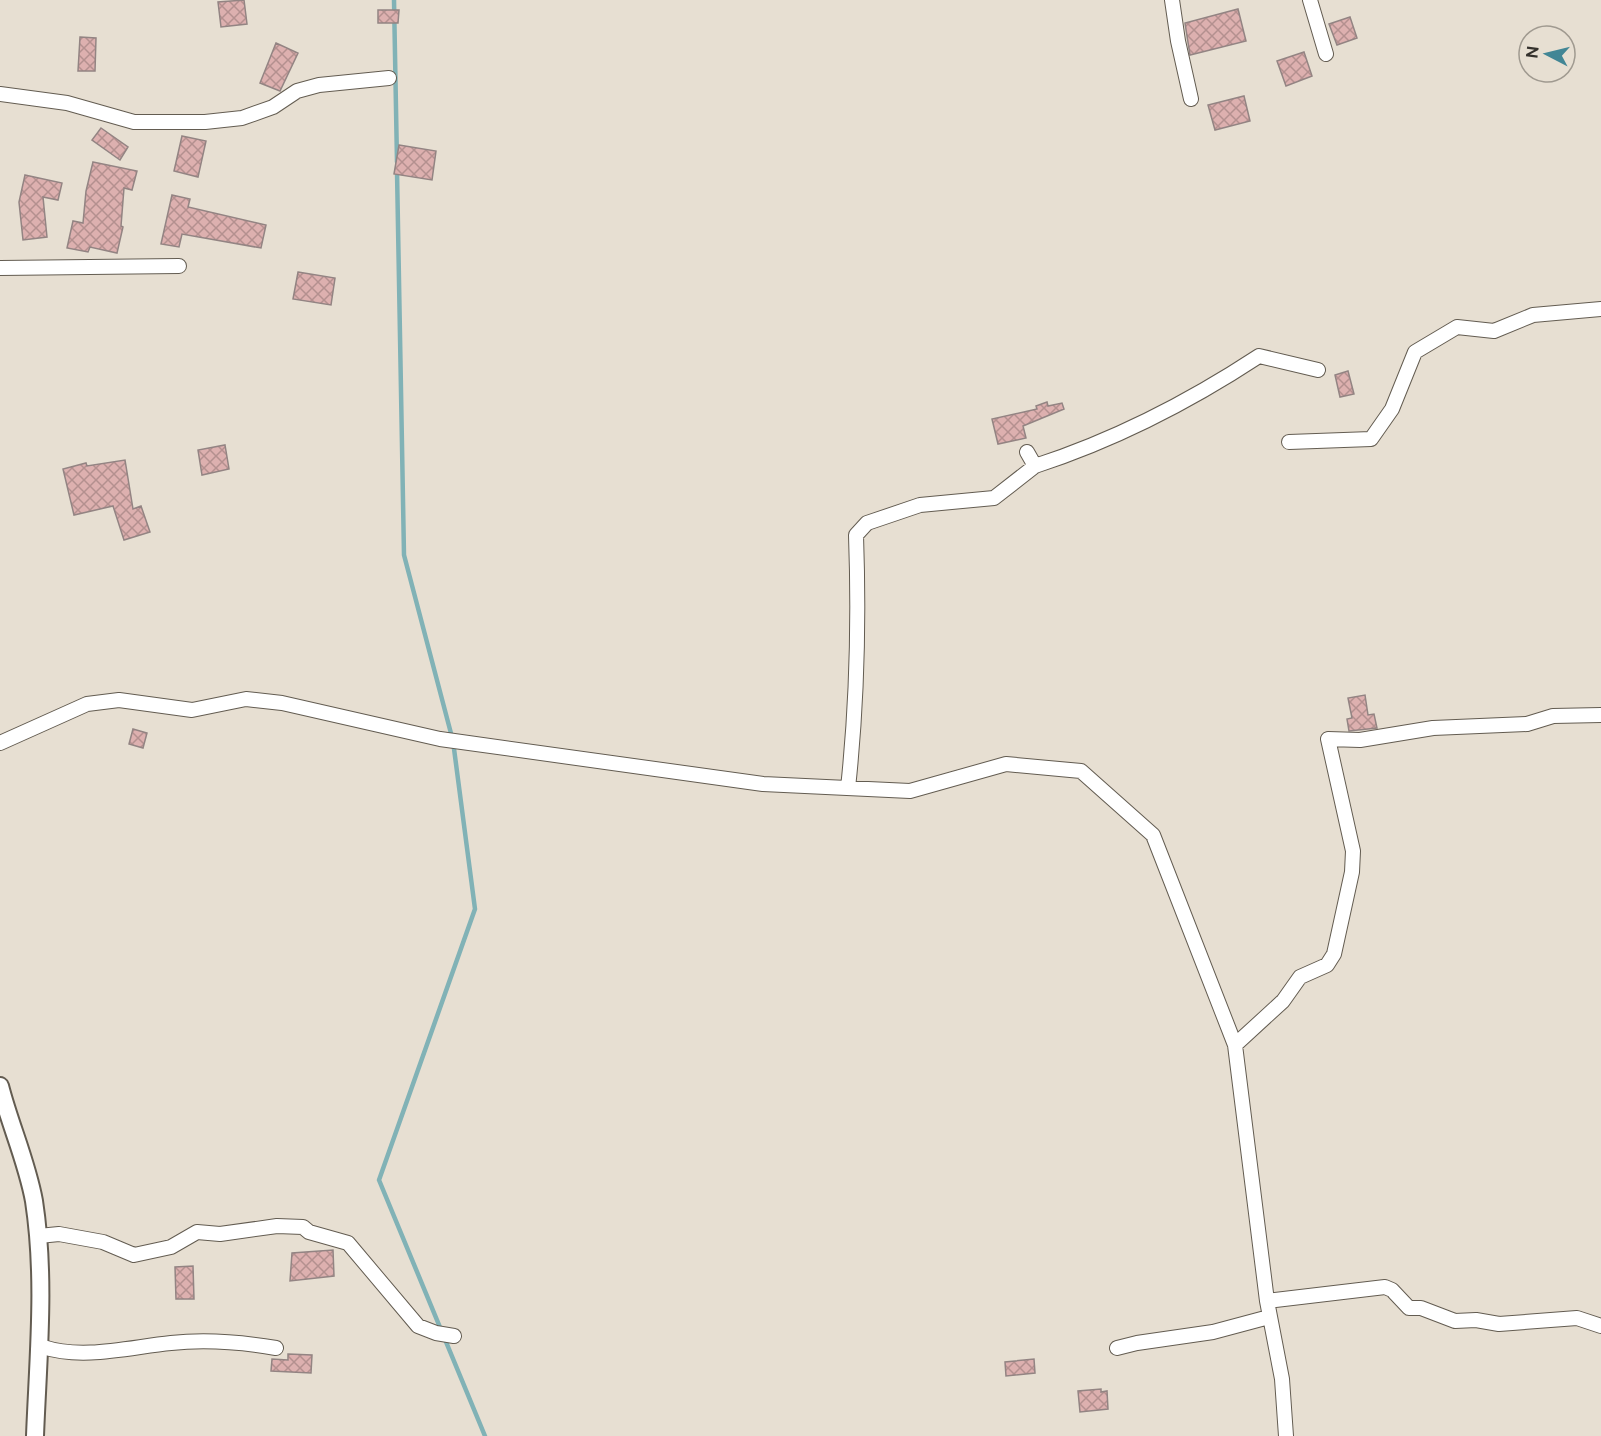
<svg xmlns="http://www.w3.org/2000/svg" width="1601" height="1436" viewBox="0 0 1601 1436" font-family="'Public Sans',sans-serif">
<style>
.lines{fill:none;stroke-linecap:round;stroke-linejoin:round}
.stream{stroke:#81b2b6;stroke-width:4.5}
.building{fill:url(#building-cross-hatch);stroke:#938483;stroke-width:1.5}
.minor-casing{stroke:#635c51;stroke-width:16}
.tertiary-casing{stroke:#635c51;stroke-width:20}
.minor{stroke:#fff;stroke-width:14}
.tertiary{stroke:#fff;stroke-width:16}
</style>
<defs>
<pattern id="building-cross-hatch" width="8" height="8" patternUnits="userSpaceOnUse" patternTransform="scale(1.5)"><rect width="8" height="8" fill="#ddb0af"/><path d="M0 0l8 8M0 8l8-8" fill="none" stroke="#b4908f"/></pattern>
</defs>
<rect width="100%" height="100%" fill="#e7dfd2"/>
<g class="lines">
<path class="stream" d="M 394,0 L 397,162
M 397,171 L 404,555 L 453,741 L 475,909 L 379,1180 L 485,1436"/>
</g>
<path class="building" d="M 244,0 L 247,24 L 221,27 L 218,2 Z
M 1238,9 L 1246,41 L 1190,55 L 1185,23 Z
M 378,10 L 399,10 L 398,23 L 378,23 Z
M 1350,17 L 1357,38 L 1337,45 L 1329,24 Z
M 80,37 L 96,38 L 95,71 L 78,71 Z
M 276,43 L 298,53 L 280,91 L 260,83 Z
M 1304,52 L 1312,76 L 1286,86 L 1277,61 Z
M 1244,96 L 1250,121 L 1215,130 L 1208,105 Z
M 101,128 L 128,147 L 120,160 L 92,140 Z
M 182,136 L 206,141 L 198,177 L 174,171 Z
M 399,145 L 436,151 L 432,180 L 394,174 Z
M 93,162 L 137,171 L 132,190 L 124,188 L 121,226 L 123,227 L 117,253 L 90,247 L 88,252 L 67,248 L 73,221 L 83,223 L 86,191 Z
M 25,175 L 62,183 L 58,200 L 43,197 L 47,237 L 23,240 L 19,202 Z
M 172,195 L 190,199 L 188,207 L 266,225 L 261,248 L 182,234 L 179,247 L 161,244 Z
M 298,272 L 335,278 L 331,305 L 293,299 Z
M 1348,371 L 1354,394 L 1340,397 L 1335,375 Z
M 1047,402 L 1048,406 L 1062,403 L 1064,409 L 1023,426 L 1026,438 L 998,444 L 992,419 L 1037,409 L 1036,406 Z
M 225,445 L 229,469 L 202,475 L 198,450 Z
M 125,460 L 133,509 L 141,506 L 150,532 L 124,540 L 113,506 L 74,515 L 63,469 L 86,463 L 87,466 Z
M 1365,695 L 1368,715 L 1374,714 L 1377,728 L 1349,731 L 1347,719 L 1352,718 L 1348,698 Z
M 133,729 L 147,733 L 143,748 L 129,744 Z
M 333,1250 L 334,1276 L 290,1281 L 292,1253 Z
M 193,1266 L 194,1299 L 176,1299 L 175,1267 Z
M 288,1354 L 312,1355 L 311,1373 L 271,1371 L 272,1359 L 288,1360 Z
M 1034,1359 L 1035,1373 L 1006,1376 L 1005,1362 Z
M 1101,1389 L 1101,1392 L 1107,1391 L 1108,1409 L 1080,1412 L 1078,1391 Z"/>
<g class="lines">
<defs>
<path id="minor" d="M 1172,0 L 1178,41 L 1191,99
M 1310,0 L 1326,54
M 0,94 L 67,103 L 134,122 L 205,122 L 242,118 L 273,107 L 297,91 L 319,85 L 389,78
M 0,268 L 179,266
M 1289,442 L 1371,439 L 1392,409 L 1415,352 L 1457,327 L 1494,331 L 1533,315 L 1601,309
M 1035,466 C 1115,440 1189,402 1259,356 L 1318,370
M 0,743 L 87,704 L 119,700 L 192,710 L 246,699 L 282,703 L 440,739 L 763,784 L 910,791 L 1006,764 L 1081,771 L 1153,835 L 1235,1045 L 1267,1301 L 1282,1379 L 1286,1436
M 848,788 C 857,704 859,619 856,535 L 867,523 L 920,505 L 994,498 L 1035,466 L 1027,452
M 1235,1045 L 1283,1001 L 1300,977 L 1327,965 L 1334,954 L 1352,872 L 1353,851 L 1328,739 L 1360,740 L 1433,728 L 1527,724 L 1553,716 L 1601,715
M 39,1236 L 59,1234 L 103,1242 L 134,1255 L 171,1247 L 197,1232 L 220,1234 L 277,1226 L 303,1227 L 309,1232 L 348,1243 L 418,1326 L 436,1333 L 454,1336
M 1267,1301 L 1385,1287 L 1392,1290 L 1409,1308 L 1421,1308 L 1455,1321 L 1476,1320 L 1499,1324 L 1577,1318 L 1601,1326
M 1117,1348 L 1137,1343 L 1213,1332 L 1269,1317
M 38,1351 L 43,1347 C 83,1360 130,1347 171,1343 C 206,1339 241,1342 276,1348"/>
<path id="tertiary" d="M 0,1086 C 10,1125 27,1162 34,1201 C 46,1279 38,1358 35,1436"/>
</defs>
<use href="#minor" class="minor-casing"/>
<use href="#tertiary" class="tertiary-casing"/>
<use href="#minor" class="minor"/>
<use href="#tertiary" class="tertiary"/>
</g>
<g transform="translate(1547 54) rotate(277)"><circle r="28" fill="#e7dfd2" stroke="#a09a90" stroke-width="1.5"/>
<path d="M0-4.5L10 22L0 15L-10 22Z" fill="#428695"/>
<text y="-9" font-size="16" font-weight="bold" text-anchor="middle" fill="#35322d">N</text>
</g>
</svg>
